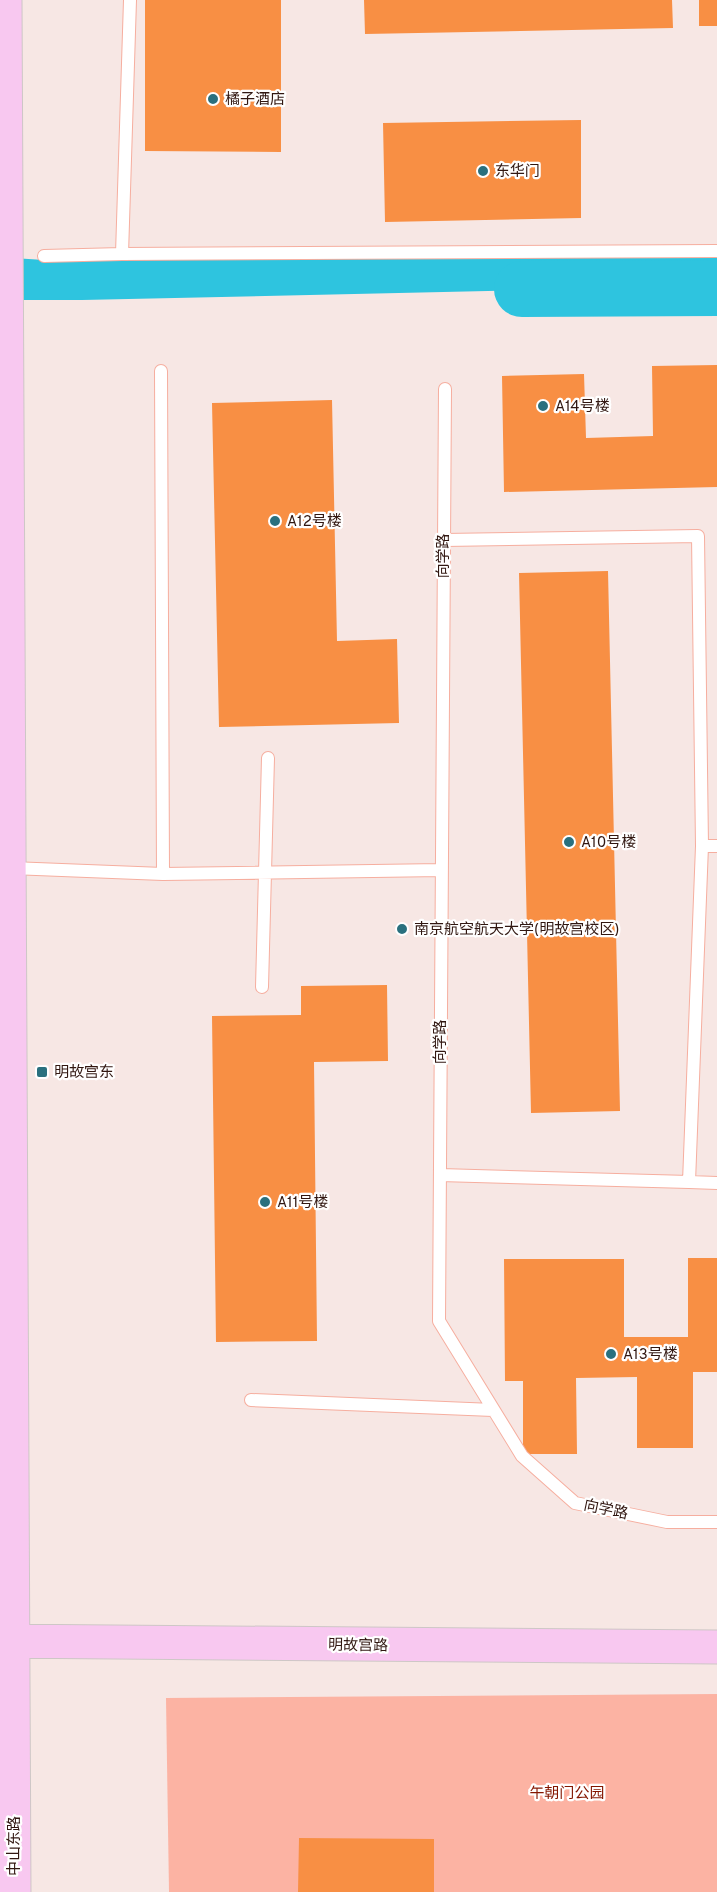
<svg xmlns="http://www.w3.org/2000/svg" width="717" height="1892" viewBox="0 0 717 1892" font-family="Overpass,'Noto Sans SC',sans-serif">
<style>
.green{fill:#fcb3a3}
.water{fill:#2ec4df}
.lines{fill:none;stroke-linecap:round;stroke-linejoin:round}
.river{stroke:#2ec4df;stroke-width:56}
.building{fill:#f88f44}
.lane-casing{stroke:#f6ae9f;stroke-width:14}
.primary-casing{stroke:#cec7c6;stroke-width:35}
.lane{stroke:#fff;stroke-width:12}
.primary{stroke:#f8c8f0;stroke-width:33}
.poi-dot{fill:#2a707e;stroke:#fff;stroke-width:2}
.labels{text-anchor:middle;stroke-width:4.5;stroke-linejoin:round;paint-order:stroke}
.poi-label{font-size:15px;fill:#311711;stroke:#fff;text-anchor:start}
.street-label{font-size:15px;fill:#311711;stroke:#fff}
.park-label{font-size:15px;fill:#841600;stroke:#fff}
</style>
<rect width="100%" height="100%" fill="#f7e7e4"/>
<path class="green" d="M 717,1694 L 717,1892 L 169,1892 L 166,1698 Z"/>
<path class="water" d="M 717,249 L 717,286 L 82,300 L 0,300 L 13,258 L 75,262 L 152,257 L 388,259 Z"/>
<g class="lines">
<path class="river" d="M 522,289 L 717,288"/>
</g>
<path class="building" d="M 145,0 L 281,0 L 281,152 L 145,151 Z
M 364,0 L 672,0 L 673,28 L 365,34 Z
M 699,0 L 717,0 L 717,26 L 699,26 Z
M 581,120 L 581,218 L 385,222 L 383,123 Z
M 717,365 L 717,487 L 504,492 L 502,376 L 584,374 L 586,438 L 653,436 L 652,366 Z
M 332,400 L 337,641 L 397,639 L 399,723 L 219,727 L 212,403 Z
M 608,571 L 620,1111 L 531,1113 L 519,573 Z
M 387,985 L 388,1061 L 314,1062 L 317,1341 L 216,1342 L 212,1016 L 301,1015 L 301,986 Z
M 688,1258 L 717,1258 L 717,1372 L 693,1372 L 693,1448 L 637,1448 L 637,1377 L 576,1378 L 577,1454 L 523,1454 L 523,1381 L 505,1381 L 504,1259 L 624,1259 L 624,1337 L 688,1337 Z
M 299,1838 L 434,1839 L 434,1892 L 298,1892 Z"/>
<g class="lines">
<defs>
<path id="lane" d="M 122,254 L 130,0
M 44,256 L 122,254 L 717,251
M 161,371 L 163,874
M 445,389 L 439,1321 L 522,1456 L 575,1503 L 667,1522 L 717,1522
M 702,846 L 717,846
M 11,868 L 163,874 L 441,870
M 262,987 L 268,758
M 440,1175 L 689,1182 L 702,846 L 698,536 L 444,540
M 689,1182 L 717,1183
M 251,1400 L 493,1410"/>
<path id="primary" d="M 5,0 L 14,1892
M 0,1641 L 717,1647"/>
</defs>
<use href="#lane" class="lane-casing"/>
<use href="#primary" class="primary-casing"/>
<use href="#lane" class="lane"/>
<use href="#primary" class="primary"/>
</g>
<g class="poi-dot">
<circle cx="213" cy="99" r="6"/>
<circle cx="483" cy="171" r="6"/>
<circle cx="543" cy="406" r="6"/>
<circle cx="275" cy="521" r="6"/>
<circle cx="569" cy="842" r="6"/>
<circle cx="402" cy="929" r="6"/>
<rect x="36" y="1066" width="12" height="12" rx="3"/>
<circle cx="265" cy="1202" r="6"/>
<circle cx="611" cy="1354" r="6"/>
</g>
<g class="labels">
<g class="poi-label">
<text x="225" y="104">橘子酒店</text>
<text x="495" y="176">东华门</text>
<text x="555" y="411">A14号楼</text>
<text x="287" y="526">A12号楼</text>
<text x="581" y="847">A10号楼</text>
<text x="414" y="934">南京航空航天大学(明故宫校区)</text>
<text x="54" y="1077">明故宫东</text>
<text x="277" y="1207">A11号楼</text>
<text x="623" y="1359">A13号楼</text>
</g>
<g class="street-label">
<text transform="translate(443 556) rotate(-90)" y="5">向学路</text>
<text transform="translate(440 1042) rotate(-90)" y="5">向学路</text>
<text transform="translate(606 1509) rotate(12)" y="5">向学路</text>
<text transform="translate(358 1645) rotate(1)" y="5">明故宫路</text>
<text transform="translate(14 1846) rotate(-90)" y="5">中山东路</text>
</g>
<g class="park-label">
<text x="567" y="1798">午朝门公园</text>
</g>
</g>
</svg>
